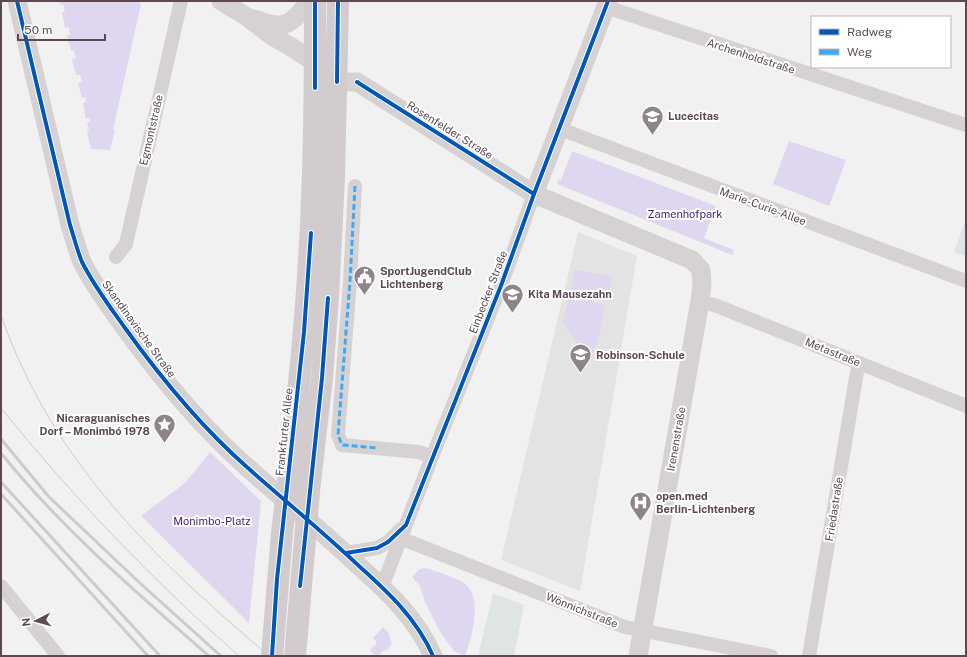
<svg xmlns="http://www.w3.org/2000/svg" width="967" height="657" viewBox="0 0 967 657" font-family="'Public Sans',sans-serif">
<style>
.commercial{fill:#dfe5e4}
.education{fill:#e2e3e2}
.green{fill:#dfd7ef}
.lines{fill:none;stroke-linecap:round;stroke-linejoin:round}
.street{stroke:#d6d2d4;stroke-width:14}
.secondary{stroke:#d6d1d3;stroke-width:19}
.primary{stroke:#d2cccf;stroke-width:22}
.tram{stroke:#cdcbcc;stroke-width:1}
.rail{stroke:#cdcbcc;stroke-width:3}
.primary-bridge{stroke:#d2cccf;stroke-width:22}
.quiet{stroke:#3fa9f5;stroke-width:3;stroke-dasharray:6 3;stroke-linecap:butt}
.cycleway-casing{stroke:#fff;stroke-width:6}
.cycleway{stroke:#0057b8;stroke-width:4}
.labels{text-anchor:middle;stroke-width:4;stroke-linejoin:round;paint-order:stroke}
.street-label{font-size:11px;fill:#5c4954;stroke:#fff}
.poi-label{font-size:11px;font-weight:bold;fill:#5c4954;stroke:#fff;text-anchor:start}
.park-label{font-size:11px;fill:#481d7a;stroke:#fff}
</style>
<rect width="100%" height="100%" fill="#f1f1f1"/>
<path class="commercial" d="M 966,218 L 966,256 L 954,252 Z
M 493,593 L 524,605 L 514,656 L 478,656 Z"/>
<path class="education" d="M 578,232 L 637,256 L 580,591 L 501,560 Z"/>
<path class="green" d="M 59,1 L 136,1 L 141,4 L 113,130 L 115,130 L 110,150 L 91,149 L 87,132 L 89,131 L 87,123 L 90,122 L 89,118 L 86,119 L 83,103 L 86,102 L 85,97 L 82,98 L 78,83 L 82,82 L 80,75 L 76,75 L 72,59 L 76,58 L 74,51 L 71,51 L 67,36 L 70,35 L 69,27 L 65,28 L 62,12 L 65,12 L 63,4 L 60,5 Z
M 789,141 L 846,160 L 829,206 L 773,184 Z
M 572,151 L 716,206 L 704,238 L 734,250 L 732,255 L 557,184 L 558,179 L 561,180 Z
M 574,270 L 612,276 L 608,300 L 570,294 Z
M 570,295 L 604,305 C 602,324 600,340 590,356 L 583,353 L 564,324 L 563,318 Z
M 210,452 L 261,501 L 249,623 L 141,516 L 185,483 Z
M 426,568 C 437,572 451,576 461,581 C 485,594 472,636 465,656 L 454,651 L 448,643 L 439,630 L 425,602 L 420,586 L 412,577 L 420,569 Z
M 383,627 L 388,632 L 392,644 L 386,651 L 384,650 L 378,656 L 375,656 L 370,650 L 377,643 L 373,638 Z"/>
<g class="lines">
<path class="street" d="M 606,7 L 966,125
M 560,129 L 966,281
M 355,186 L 350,281 L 338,435 L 342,445 L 419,452 L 432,457
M 116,257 L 126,244 L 181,1
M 700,301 L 717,306 L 966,406
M 400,538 L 625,627 L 771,656
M 346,553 L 377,548 L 388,542 L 401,529
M 1,586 L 58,656
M 382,587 L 432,457 L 502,283 L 534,194
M 809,656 L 857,372 L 860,363"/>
<path class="secondary" d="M 17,1 L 70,225 C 74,237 77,250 82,262 C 94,286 110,307 125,328 C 161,378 201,427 248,468 C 285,501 323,532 359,566 C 388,592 417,619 433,656
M 221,1 L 247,17 L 272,36 L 293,48 L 315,63
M 254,19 C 262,21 272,26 280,25 C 293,24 302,10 310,1
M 337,82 L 357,82 L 534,194 L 692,260 L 701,270 L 702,284 L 700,301 L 638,656
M 534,194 L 608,1"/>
<path class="primary" d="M 289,474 C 300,382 309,291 312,198 C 315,133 315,67 315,1
M 309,491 L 322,378 L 328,298 L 334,178 L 338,1
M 272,656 L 282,533
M 295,656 L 304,551"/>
<path class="tram" d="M 1,315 C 52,462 154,558 269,656
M 1,408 C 73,497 152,580 239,656
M 1,589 L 55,656"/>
<path class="rail" d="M 1,439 L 49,497 L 141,584 L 221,656
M 1,453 C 62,529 136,592 209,656
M 1,482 L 160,656
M 1,494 L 148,656"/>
<path class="primary-bridge" d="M 282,533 L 289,474
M 304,551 L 309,491"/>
<path class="quiet" d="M 355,186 L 350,281 L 338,435 L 342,445 L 377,448"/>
<defs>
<path id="cycleway" d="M 17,1 L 70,225 C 74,237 77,250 82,262 C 94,286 110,307 125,328 C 161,378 201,427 248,468 C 285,501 323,532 359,566 C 388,592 417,619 433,656
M 315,1 L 315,88
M 337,82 L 338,1
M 357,82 L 534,194
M 346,553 L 377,548 L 388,542 L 406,525 L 502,283 L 534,194 L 608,1
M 300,586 L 322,378 L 328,298
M 272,656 L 277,579 L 304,332 L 311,233"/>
</defs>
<use href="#cycleway" class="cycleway-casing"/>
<use href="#cycleway" class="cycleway"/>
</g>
<defs>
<symbol id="school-pin" viewBox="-11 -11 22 30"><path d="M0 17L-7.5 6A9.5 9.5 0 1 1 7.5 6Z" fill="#90848b" stroke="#fff"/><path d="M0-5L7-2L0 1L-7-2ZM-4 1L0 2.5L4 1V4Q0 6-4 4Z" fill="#fff"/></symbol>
<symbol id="civic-pin" viewBox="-11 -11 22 30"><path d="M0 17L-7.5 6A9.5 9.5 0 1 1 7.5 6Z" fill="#90848b" stroke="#fff"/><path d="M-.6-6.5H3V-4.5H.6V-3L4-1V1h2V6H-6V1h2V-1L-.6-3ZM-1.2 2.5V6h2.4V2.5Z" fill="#fff"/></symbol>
<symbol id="sight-pin" viewBox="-11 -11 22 30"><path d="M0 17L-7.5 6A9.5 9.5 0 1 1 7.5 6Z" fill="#90848b" stroke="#fff"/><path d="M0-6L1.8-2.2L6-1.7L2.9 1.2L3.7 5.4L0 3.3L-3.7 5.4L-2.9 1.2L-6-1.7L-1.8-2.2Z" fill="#fff"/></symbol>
<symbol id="hospital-pin" viewBox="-11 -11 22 30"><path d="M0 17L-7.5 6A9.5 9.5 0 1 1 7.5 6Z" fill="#90848b" stroke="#fff"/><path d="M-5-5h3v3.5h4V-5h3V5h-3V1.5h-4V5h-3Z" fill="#fff"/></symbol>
</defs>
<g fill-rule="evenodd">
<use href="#school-pin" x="640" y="104" width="25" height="34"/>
<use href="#civic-pin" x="352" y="264" width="25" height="34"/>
<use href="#school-pin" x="500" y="282" width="25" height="34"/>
<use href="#school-pin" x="568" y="342" width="25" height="34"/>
<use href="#sight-pin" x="152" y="412" width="25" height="34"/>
<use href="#hospital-pin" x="628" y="490" width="25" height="34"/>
</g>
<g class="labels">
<g class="street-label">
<text transform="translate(751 56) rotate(18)" y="4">Archenholdstraße</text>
<text transform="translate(151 130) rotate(-77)" y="4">Egmontstraße</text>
<text transform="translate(450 130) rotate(32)" y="4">Rosenfelder Straße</text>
<text transform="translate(763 206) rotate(20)" y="4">Marie-Curie-Allee</text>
<text transform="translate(488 292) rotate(-69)" y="4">Einbecker Straße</text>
<text transform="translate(139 329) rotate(54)" y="4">Skandinavische Straße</text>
<text transform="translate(833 352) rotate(22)" y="4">Metastraße</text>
<text transform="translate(284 432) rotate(-84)" y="4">Frankfurter Allee</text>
<text transform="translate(676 439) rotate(-80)" y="4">Irenenstraße</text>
<text transform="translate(834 509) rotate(-81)" y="4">Friedastraße</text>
<text transform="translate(582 610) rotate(22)" y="4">Wönnichstraße</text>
</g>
<g class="poi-label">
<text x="668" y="120">Lucecitas</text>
<text x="380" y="275">SportJugendClub<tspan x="380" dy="13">Lichtenberg</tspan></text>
<text x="528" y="298">Kita Mausezahn</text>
<text x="596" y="359">Robinson-Schule</text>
<text x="150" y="422" text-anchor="end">Nicaraguanisches<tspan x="150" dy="13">Dorf – Monimbó 1978</tspan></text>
<text x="656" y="500">open.med<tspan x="656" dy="13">Berlin-Lichtenberg</tspan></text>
</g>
<g class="park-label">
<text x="685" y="218">Zamenhofpark</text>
<text x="212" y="525">Monimbo-Platz</text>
</g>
</g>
<rect width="967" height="657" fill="none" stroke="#5c4954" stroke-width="4"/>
<rect x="811" y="16" width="140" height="52" fill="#ffffff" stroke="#beb6bb"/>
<rect x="819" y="29" width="20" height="6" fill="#0057b8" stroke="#beb6bb"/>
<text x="847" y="36" font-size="12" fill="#5c4954">Radweg</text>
<rect x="819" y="49" width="20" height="6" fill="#3fa9f5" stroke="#beb6bb"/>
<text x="847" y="56" font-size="12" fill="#5c4954">Weg</text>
<g transform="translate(36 621) rotate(264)" stroke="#ffffff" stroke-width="3" paint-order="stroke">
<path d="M0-3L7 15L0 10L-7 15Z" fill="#5c4954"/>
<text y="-6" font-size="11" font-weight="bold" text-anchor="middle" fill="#5c4954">N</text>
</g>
<path d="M18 34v6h87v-6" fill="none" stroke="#5c4954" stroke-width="2"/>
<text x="24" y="34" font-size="12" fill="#5c4954" stroke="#ffffff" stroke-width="3" paint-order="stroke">50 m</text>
</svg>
